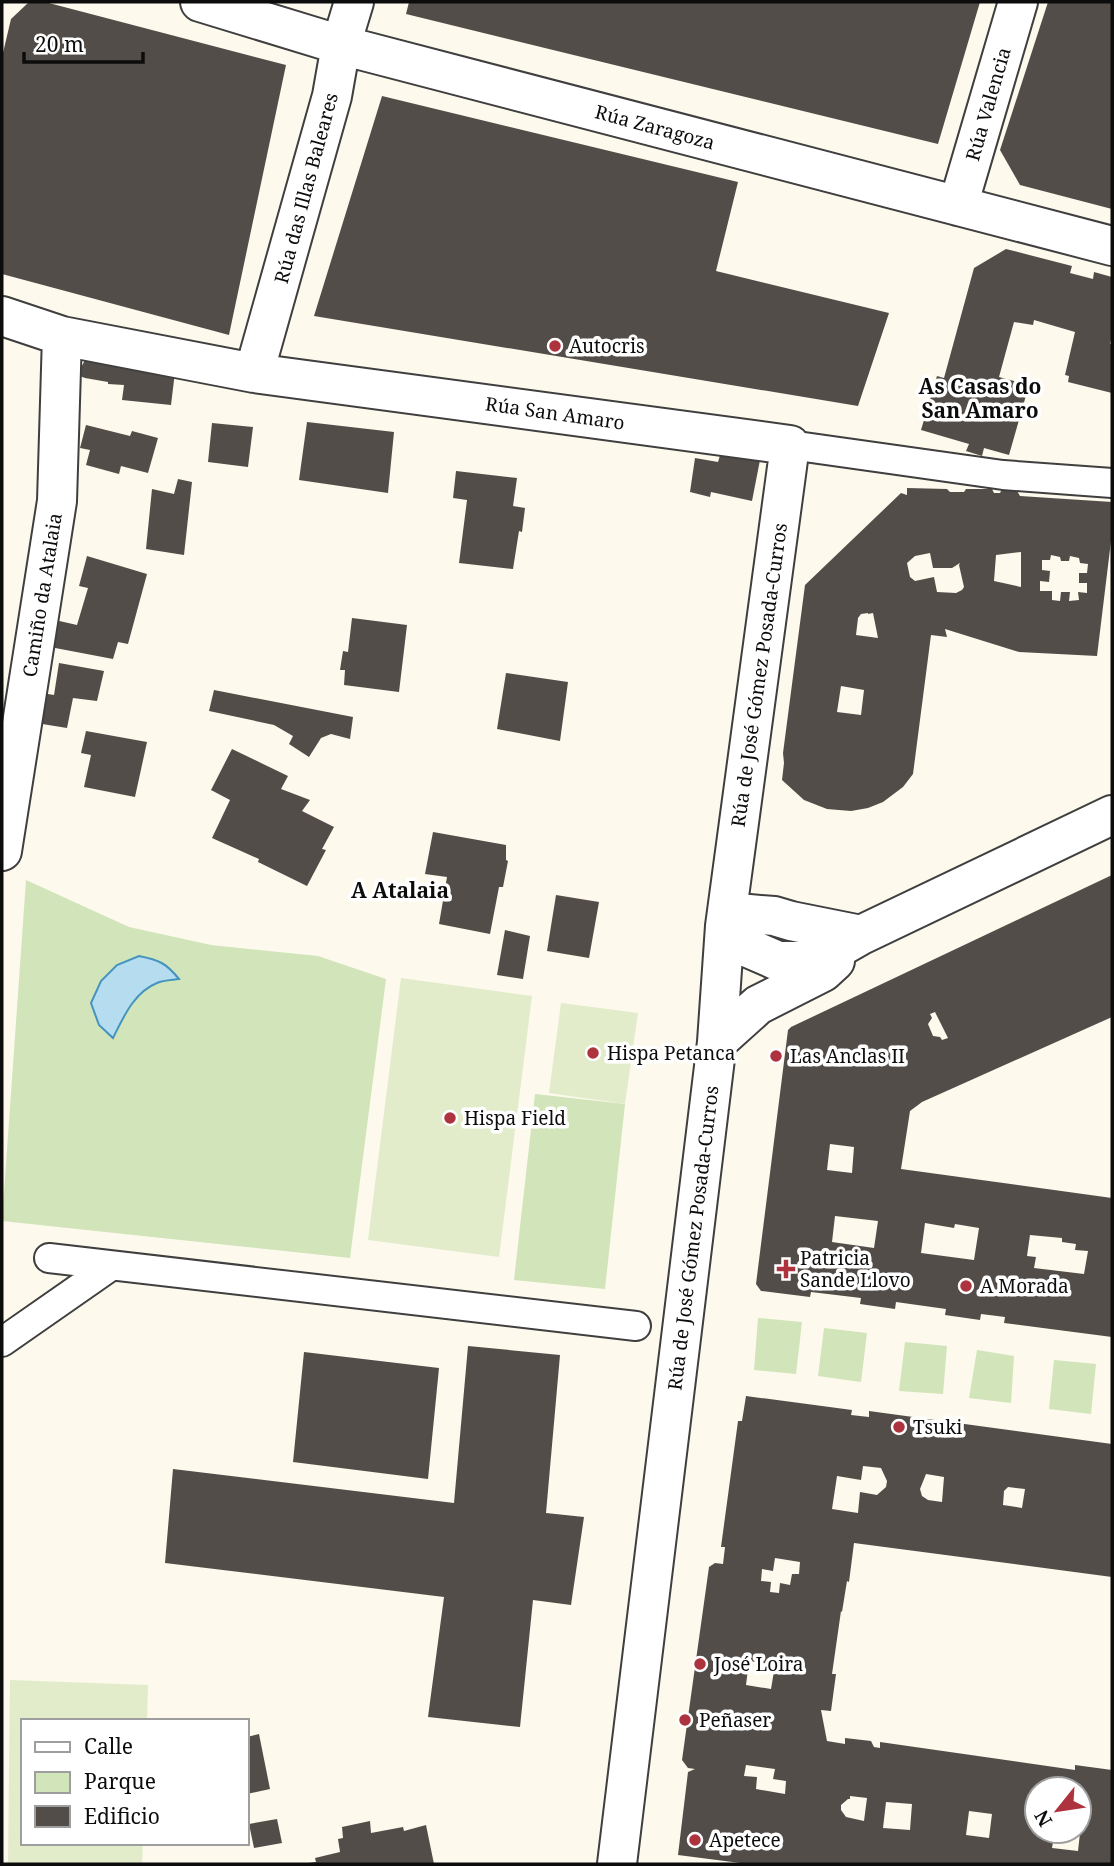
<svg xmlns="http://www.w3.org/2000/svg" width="1114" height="1866" viewBox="0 0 1114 1866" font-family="'Noto Serif',serif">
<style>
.green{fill:#d1e4ba}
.pitch{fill:#e2eccb}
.water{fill:#b6ddef;stroke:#4594bf;stroke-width:2}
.building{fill:#534d49;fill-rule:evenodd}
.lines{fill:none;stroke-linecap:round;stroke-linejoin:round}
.pedestrian-casing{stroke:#3f3f3f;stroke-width:32}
.minor-casing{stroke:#3f3f3f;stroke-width:42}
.pedestrian{stroke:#fff;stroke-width:28}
.minor{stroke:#fff;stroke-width:38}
.poi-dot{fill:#ad333e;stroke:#fff;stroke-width:2.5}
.labels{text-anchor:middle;stroke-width:7;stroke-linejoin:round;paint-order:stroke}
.street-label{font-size:19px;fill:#0c0c0c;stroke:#fff}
.poi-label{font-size:19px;fill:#0c0c0c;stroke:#fff;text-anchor:start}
.neighbourhood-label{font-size:21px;font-weight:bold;fill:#0c0c0c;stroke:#fff}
</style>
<rect width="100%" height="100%" fill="#fdf9ec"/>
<path class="green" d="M 26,880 L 129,927 L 211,945 L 318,956 L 386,979 L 350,1258 L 2,1221 Z
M 535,1094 L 625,1104 L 605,1289 L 514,1280 Z
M 758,1318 L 802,1322 L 796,1374 L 754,1370 Z
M 824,1328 L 867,1333 L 861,1382 L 818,1376 Z
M 905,1342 L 947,1346 L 943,1394 L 899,1391 Z
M 977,1350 L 1014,1356 L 1011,1403 L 969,1398 Z
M 1054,1360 L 1096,1364 L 1091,1414 L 1049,1409 Z"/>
<path class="pitch" d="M 401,978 L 532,996 L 499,1257 L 368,1240 Z
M 561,1003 L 638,1013 L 625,1104 L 549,1093 Z
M 10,1680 L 148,1685 L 147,1721 L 23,1721 L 23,1843 L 143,1843 L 142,1864 L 8,1864 Z"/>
<path class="water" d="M 139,956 C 159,960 166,963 179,979 C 172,980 163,980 157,983 C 134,992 123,1018 113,1038 L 99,1025 L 91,1003 L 101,981 L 117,965 Z"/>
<path class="building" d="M 29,2 L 45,2 L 286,65 L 229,335 L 2,274 L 2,57 L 11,19 Z
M 409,2 L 980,2 L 938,144 L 406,14 Z
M 1048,2 L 1112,2 L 1112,209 L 1020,185 L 1000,150 Z
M 382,96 L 738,182 L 716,271 L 889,313 L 858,406 L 314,316 Z
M 1006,249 L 1072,266 L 1070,273 L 1093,279 L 1094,272 L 1112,277 L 1112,335 L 1110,344 L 1112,344 L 1112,393 L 1068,382 L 1069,376 L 1065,375 L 1075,332 L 1034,320 L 1033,325 L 1014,322 L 999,377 L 1029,385 L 1009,455 L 984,448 L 982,456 L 966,451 L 969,444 L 921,430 L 937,376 L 944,378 L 974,268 Z
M 85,360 L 175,372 L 171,405 L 122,400 L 124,385 L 108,384 L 108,382 L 85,378 L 77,375 Z
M 307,422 L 394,432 L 388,493 L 299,480 Z
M 212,423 L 253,427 L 248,467 L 208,462 Z
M 86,425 L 130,436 L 132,431 L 158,438 L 148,473 L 121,466 L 119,474 L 86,465 L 90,450 L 80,448 Z
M 721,452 L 760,460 L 752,501 L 711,492 L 710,497 L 690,492 L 695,458 L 718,462 Z
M 456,471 L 517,478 L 513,506 L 525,508 L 522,532 L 519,531 L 513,569 L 459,563 L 467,500 L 453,498 Z
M 178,479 L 192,482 L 184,555 L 146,549 L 152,489 L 174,494 Z
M 907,488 L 947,489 L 950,492 L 964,492 L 966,489 L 992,489 L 994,493 L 1000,493 L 1002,489 L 1016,489 L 1020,496 L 1112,502 L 1112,533 L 1097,656 L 1019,652 L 945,629 L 947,637 L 931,635 L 913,774 L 903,787 L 883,802 L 868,808 L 851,811 L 827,809 L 804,800 L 782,780 L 784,763 L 783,753 L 805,585 L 901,493 L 907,495 ZM 1021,552 L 1021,587 L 994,581 L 996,555 ZM 930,553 L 933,568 L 952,568 L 960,563 L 959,565 L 964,587 L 962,590 L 956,593 L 937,592 L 934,577 L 915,581 L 910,577 L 907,563 L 915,556 ZM 1051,555 L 1060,557 L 1061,561 L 1069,561 L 1070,556 L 1079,558 L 1080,563 L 1088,564 L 1087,573 L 1079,573 L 1079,583 L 1087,583 L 1087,593 L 1078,592 L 1079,600 L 1069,601 L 1070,592 L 1061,592 L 1060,601 L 1052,600 L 1052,591 L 1040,591 L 1040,581 L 1049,582 L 1050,571 L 1042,570 L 1042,560 L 1050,560 ZM 868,613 L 868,614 L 873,613 L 878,638 L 856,635 L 858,618 L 861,614 ZM 841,686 L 864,690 L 861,715 L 837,712 Z
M 87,556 L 147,574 L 128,644 L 118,642 L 113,659 L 50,647 L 55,620 L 77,625 L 88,588 L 79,586 Z
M 352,618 L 407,625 L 399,692 L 344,685 L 345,670 L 340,670 L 343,651 L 348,652 Z
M 59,663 L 104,671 L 97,701 L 73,698 L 67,728 L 36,723 L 42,693 L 54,695 Z
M 506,673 L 568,682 L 560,741 L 497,729 Z
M 214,690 L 353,717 L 350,739 L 331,734 L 321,738 L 309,757 L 289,744 L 293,736 L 274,725 L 209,711 Z
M 86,731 L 147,742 L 135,797 L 84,787 L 91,755 L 81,753 Z
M 232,749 L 288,776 L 281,789 L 310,800 L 302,811 L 334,827 L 322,849 L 326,850 L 307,886 L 258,862 L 259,859 L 212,838 L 230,800 L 211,790 Z
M 433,832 L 506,845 L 506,860 L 508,861 L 503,887 L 499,887 L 490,934 L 439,924 L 447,877 L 425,874 Z
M 1112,875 L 1112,1017 L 922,1102 L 910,1111 L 901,1169 L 1112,1198 L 1112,1337 L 1004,1323 L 1005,1317 L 981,1314 L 980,1320 L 945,1315 L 946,1309 L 896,1302 L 895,1309 L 860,1304 L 861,1298 L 811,1292 L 810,1297 L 761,1291 L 756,1284 L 788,1030 L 791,1027 ZM 935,1012 L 948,1038 L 942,1040 L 940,1037 L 933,1036 L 928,1024 L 932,1018 L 930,1014 ZM 830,1144 L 854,1147 L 852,1173 L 827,1170 ZM 835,1216 L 878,1221 L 874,1248 L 832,1242 ZM 925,1223 L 954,1228 L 955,1224 L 979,1228 L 974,1260 L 921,1253 ZM 1030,1235 L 1062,1238 L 1062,1242 L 1076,1244 L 1075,1250 L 1088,1251 L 1084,1274 L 1034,1268 L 1036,1257 L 1027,1256 Z
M 556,895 L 599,902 L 589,958 L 547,951 Z
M 505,930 L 530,936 L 523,979 L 497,975 Z
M 468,1346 L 560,1355 L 546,1513 L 584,1517 L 571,1605 L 533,1600 L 520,1727 L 428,1717 L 444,1597 L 165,1563 L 173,1469 L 454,1503 Z
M 304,1352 L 439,1368 L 428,1479 L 293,1462 Z
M 746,1396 L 852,1410 L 851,1415 L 869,1417 L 869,1411 L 1112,1444 L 1112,1577 L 854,1543 L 849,1582 L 847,1581 L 842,1612 L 841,1611 L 832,1674 L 836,1674 L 831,1711 L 821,1710 L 827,1741 L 845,1744 L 845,1738 L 871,1741 L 874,1747 L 880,1748 L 880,1742 L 1075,1770 L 1075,1765 L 1112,1770 L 1112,1864 L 748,1864 L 678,1855 L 688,1772 L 695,1769 L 688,1768 L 682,1760 L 709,1567 L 715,1563 L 723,1564 L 725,1547 L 721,1547 L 738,1421 L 742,1421 ZM 863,1466 L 881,1468 L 887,1481 L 886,1487 L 877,1495 L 860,1492 L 858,1513 L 832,1509 L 837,1476 L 861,1480 ZM 926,1474 L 944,1477 L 942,1502 L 928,1500 L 922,1496 L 920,1489 ZM 1008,1487 L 1025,1489 L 1022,1508 L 1003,1505 L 1004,1491 ZM 775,1558 L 800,1562 L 799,1574 L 792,1574 L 790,1585 L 780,1583 L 779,1593 L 770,1592 L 771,1582 L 761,1581 L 762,1569 L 773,1571 ZM 749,1661 L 775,1665 L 771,1689 L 746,1685 ZM 746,1765 L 775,1769 L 773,1779 L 786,1781 L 785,1794 L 756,1789 L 757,1777 L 744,1776 ZM 1037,1789 L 1079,1789 L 1079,1823 L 1081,1824 L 1078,1851 L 1052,1848 L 1055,1831 L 1037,1831 ZM 850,1796 L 867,1798 L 864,1821 L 846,1817 L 841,1810 L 841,1805 L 848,1799 L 850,1799 ZM 886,1802 L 912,1804 L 910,1830 L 883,1828 ZM 969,1811 L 992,1814 L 989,1838 L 966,1835 Z
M 259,1734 L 270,1789 L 247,1794 L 247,1737 Z
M 277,1819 L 282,1843 L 254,1848 L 249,1824 Z
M 370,1821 L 371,1833 L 403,1827 L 404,1831 L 426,1825 L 434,1864 L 309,1864 L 308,1863 L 316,1862 L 315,1858 L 340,1852 L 338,1839 L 343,1838 L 342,1827 Z"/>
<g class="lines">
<defs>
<path id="pedestrian" d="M 790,445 L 1003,475 L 1112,483
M 49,1258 L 636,1326
M 2,1342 L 111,1266"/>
<path id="minor" d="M 200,2 L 341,45 L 1112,246
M 958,206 L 1018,2
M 2,316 L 62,336 L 254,373 L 790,445 L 725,926 L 717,1042 L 617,1864
M 254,373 L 332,96 L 341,45 L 354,2
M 2,851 L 57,501 L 62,336
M 725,926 L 746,947 L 778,961 L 807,961 L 828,954 L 861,935 L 1112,815
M 725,926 L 749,914 L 774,916 L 791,921 L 861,935
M 717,1042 L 758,1005 L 823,972 L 835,961"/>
</defs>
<use href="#pedestrian" class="pedestrian-casing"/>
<use href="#minor" class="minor-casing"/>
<use href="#pedestrian" class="pedestrian"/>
<use href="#minor" class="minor"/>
</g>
<g class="poi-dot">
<circle cx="555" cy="346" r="7"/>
<circle cx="593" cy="1053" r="7"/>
<circle cx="776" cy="1056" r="7"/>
<circle cx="450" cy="1118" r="7"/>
<path d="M782.5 1258.5h7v7h7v7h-7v7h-7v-7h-7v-7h7z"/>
<circle cx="966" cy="1286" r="7"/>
<circle cx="899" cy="1427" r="7"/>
<circle cx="700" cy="1664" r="7"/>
<circle cx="685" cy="1720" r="7"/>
<circle cx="695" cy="1840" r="7"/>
</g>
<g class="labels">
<g class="street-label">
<text transform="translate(988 104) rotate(-74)" y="7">Rúa Valencia</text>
<text transform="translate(655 127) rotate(15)" y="7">Rúa Zaragoza</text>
<text transform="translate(306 188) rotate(-75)" y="7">Rúa das Illas Baleares</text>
<text transform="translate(555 413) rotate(8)" y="7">Rúa San Amaro</text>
<text transform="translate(42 595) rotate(-81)" y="7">Camiño da Atalaia</text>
<text transform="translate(759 675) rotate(-82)" y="7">Rúa de José Gómez Posada-Curros</text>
<text transform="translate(693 1238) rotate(-83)" y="7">Rúa de José Gómez Posada-Curros</text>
</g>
<g class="poi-label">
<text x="569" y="353">Autocris</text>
<text x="607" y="1060">Hispa Petanca</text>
<text x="790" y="1063">Las Anclas II</text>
<text x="464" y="1125">Hispa Field</text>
<text x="800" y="1265">Patricia<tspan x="800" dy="22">Sande Llovo</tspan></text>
<text x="980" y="1293">A Morada</text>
<text x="913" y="1434">Tsuki</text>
<text x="714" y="1671">José Loira</text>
<text x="699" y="1727">Peñaser</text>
<text x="709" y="1847">Apetece</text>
</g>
<g class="neighbourhood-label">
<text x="980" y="394">As Casas do<tspan x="980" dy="24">San Amaro</tspan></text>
<text x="400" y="898">A Atalaia</text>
</g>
</g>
<rect width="1114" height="1866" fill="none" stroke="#0c0c0c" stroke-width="7"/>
<rect x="21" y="1719" width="228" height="126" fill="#ffffff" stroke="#9e9e9e" stroke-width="2"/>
<rect x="35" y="1742" width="35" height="10" fill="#ffffff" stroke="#9e9e9e" stroke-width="2"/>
<text x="84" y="1754" font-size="21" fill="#0c0c0c">Calle</text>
<rect x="35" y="1772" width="35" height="21" fill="#d1e4ba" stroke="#9e9e9e" stroke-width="2"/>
<text x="84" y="1789" font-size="21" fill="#0c0c0c">Parque</text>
<rect x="35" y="1806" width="35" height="21" fill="#534d49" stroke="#9e9e9e" stroke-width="2"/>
<text x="84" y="1824" font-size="21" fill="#0c0c0c">Edificio</text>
<g transform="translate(1058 1810) rotate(240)"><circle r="33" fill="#ffffff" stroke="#9e9e9e" stroke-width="2"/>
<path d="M0-5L12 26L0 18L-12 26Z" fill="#ad333e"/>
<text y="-10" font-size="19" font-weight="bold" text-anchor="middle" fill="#0c0c0c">N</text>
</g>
<path d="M24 52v10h119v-10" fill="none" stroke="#0c0c0c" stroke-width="3.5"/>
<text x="35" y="52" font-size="21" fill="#0c0c0c" stroke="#ffffff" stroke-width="5" paint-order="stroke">20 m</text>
</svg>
